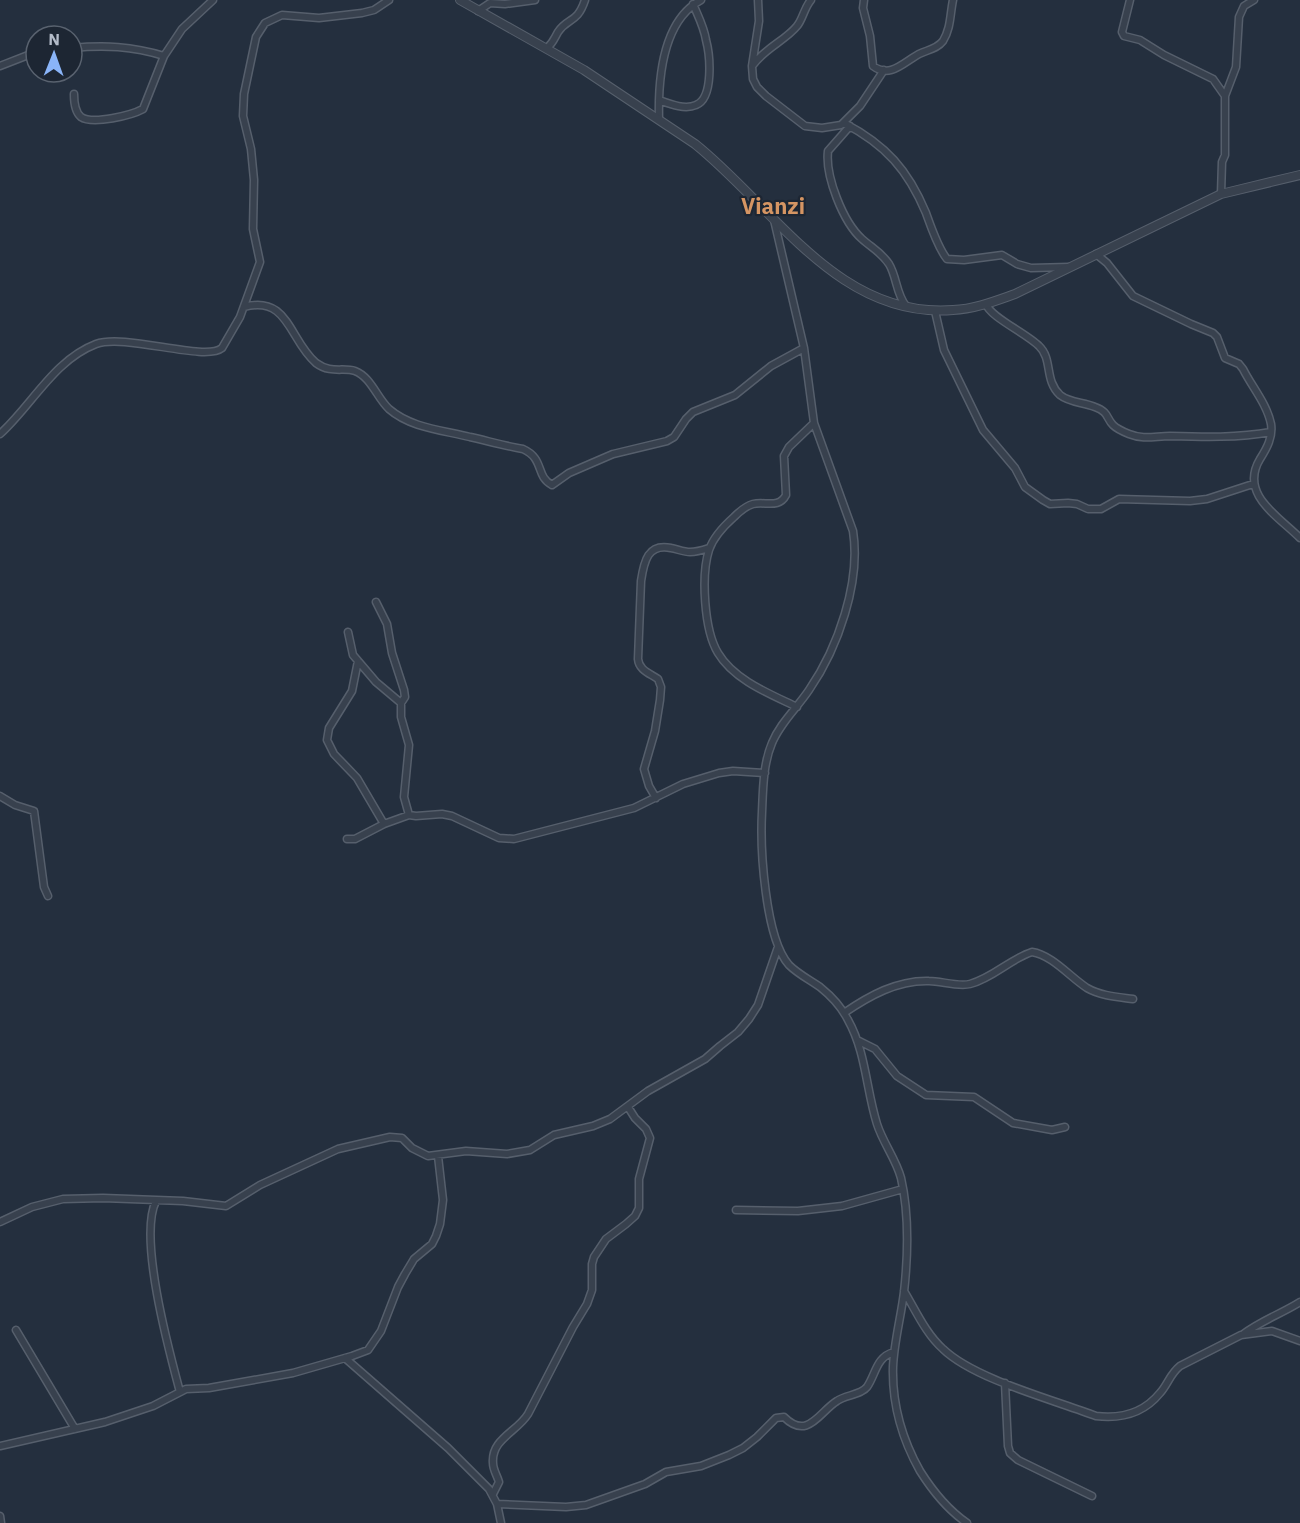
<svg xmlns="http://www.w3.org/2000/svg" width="1300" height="1523" viewBox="0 0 1300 1523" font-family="'IBM Plex Sans',sans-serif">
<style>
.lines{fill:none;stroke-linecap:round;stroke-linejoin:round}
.minor-casing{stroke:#565f6c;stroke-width:9}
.tertiary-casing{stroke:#565f6c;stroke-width:10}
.minor{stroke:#38414e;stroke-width:6}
.tertiary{stroke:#38414e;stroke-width:8}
.labels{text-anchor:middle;stroke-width:4.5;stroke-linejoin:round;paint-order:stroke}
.quarter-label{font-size:22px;font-weight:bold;fill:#d59563;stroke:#1d2633}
</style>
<rect width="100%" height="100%" fill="#242f3e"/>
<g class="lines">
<defs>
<path id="minor" d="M 758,0 L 759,21 L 752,66 L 753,79 L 757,87 L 766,96 L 805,126 L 822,128 L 841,125 L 860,106 L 884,70
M 864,0 L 863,8 L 870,36 L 873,66 C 890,79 904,62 919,54 C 927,50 937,49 943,41 C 951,28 950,14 953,0
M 1130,0 L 1122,32 L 1124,36 L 1140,40 L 1164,55 L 1213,79 L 1225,96
M 478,11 L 490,3 L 505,4 L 535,0
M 72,48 C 104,45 132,46 164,56
M 547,48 C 553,43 554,39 558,32 C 568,17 577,24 585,0
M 753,65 C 765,48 786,40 797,26 C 803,19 804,8 811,0
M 0,66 L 36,52
M 74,94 C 74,101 75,112 81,117 C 93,125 132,115 143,109 L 164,56 L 182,29 L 213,0
M 659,100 C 670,104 685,110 696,105 C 714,98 710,55 706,40 C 704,27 698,16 693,4
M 659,120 C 658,81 662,21 701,0
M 844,123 C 886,145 908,170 926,213 C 931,227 938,248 947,259 L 964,260 L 1002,255 L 1017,264 L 1031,268 L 1069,267
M 850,126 L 828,151 C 825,176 843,222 862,239 C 872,248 881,252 889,264 C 897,277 896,294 906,306
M 1221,194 L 1222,162 L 1225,155 L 1225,96 L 1236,67 L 1239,17 L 1244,6 L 1254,0
M 774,220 L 804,348 L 814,423 L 853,531 C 861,582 838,648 809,690 C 797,708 780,723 772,743 C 763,764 763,790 762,812 C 760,848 765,938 789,965 C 798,974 810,980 820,987 C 830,995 842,1008 848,1020 C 866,1052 866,1089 877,1124 C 883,1143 896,1159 901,1178 C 909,1213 908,1256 904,1292 C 901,1317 894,1342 893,1367 C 892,1404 902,1439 920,1471 C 932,1490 948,1510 967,1523
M 1096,254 L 1107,263 L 1133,296 L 1191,324 L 1213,333 L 1217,337 L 1225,358 L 1239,364 L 1243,369 C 1252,387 1267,404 1271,424 C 1273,437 1267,448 1260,459 C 1239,494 1278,516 1300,538
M 986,304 C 990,317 1026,333 1039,346 C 1053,359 1044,380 1060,395 C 1070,403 1083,402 1095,407 C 1109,412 1106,418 1113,425 C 1117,429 1124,432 1129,434 C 1144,440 1155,436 1170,436 C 1203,437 1238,438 1271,432
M 244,307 C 289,295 289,340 316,363 C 331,374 343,367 355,371 C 371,377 377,398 389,409 C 411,428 442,430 470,437 C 488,441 505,446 523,449 C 545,459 535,476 552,485 L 569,473 L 613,454 L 667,441 L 674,437 L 686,419 L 693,412 L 735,395 L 771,366 L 804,348
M 935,311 L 944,350 L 983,430 L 1015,468 L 1025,487 L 1043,500 L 1050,504 L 1068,503 L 1077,504 L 1088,509 L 1101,509 L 1119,499 L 1190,501 L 1207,499 L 1253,484
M 0,434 C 32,405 54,360 96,344 C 125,333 205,362 222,348 L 240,317 L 260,262 L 253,229 L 254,180 L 251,149 L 243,116 L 244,94 L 256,37 L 265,23 L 282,15 L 319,18 L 362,13 L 374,10 L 389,0
M 376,602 L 387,624 L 392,653 L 404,690 L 405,697 L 401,703
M 348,632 L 353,655 L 376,682 L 401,703 L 401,717 L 409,745 L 404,797 L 409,815 L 416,816 L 442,814 L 452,816 L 499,838 L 514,839 L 634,808 L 683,784 L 719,773 L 733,771 L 765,773
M 358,661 L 352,691 L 329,728 L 327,740 L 334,754 L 357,778 L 384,824
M 797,707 C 770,694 734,680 718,653 C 704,630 701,575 709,550 C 713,538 725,525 734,517 C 739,512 746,506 753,504 C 765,501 779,509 786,495 L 784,456 L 789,447 L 814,423
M 0,796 L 15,805 L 34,811 L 44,887 L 48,896
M 656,798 L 649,786 L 644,769 L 655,731 L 660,700 L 661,687 L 658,679 C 649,673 639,670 638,659 L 641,581 C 644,561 648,543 671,548 C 677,549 684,552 690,552 C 696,552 703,550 709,548
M 347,839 L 355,839 L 384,824 L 409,815
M 844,1013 C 869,996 897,980 929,981 C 941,981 958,987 970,984 C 993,978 1010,959 1032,952 C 1052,955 1070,977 1087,988 C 1101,996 1118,997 1133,999
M 859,1041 L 875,1049 L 897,1076 L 926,1095 L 974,1097 L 1013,1123 L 1052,1130 L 1065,1127
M 156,1201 C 138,1237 169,1351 180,1392
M 736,1210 L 798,1211 L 842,1206 L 903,1189
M 0,1222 L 32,1207 L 63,1199 L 103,1198 L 183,1201 L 226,1206 L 260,1185 L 338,1149 L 390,1137 L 402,1138 L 412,1148 L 428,1156 L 466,1151 L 507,1154 L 530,1150 L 554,1135 L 593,1126 L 610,1119 L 648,1091 L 705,1059 L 720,1046 L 738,1032 L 749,1019 L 758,1005 L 778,947
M 904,1291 C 916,1311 926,1334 943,1349 C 974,1379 1054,1400 1096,1416 C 1121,1419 1143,1414 1160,1393 C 1168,1384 1170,1374 1180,1366 L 1241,1335 L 1272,1331 L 1300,1341
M 16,1330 L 75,1429
M 1242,1335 C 1260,1321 1281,1314 1300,1302
M 345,1358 L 448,1448 L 489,1489 L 497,1504 L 501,1523
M 1005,1383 L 1008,1446 L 1010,1453 L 1018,1460 L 1092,1496
M 0,1446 L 105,1422 L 153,1406 L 186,1389 L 209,1388 L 293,1373 L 352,1356 L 368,1350 L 381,1331 L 398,1287 L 405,1274 L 414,1259 L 432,1244 L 436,1236 L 440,1224 L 443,1200 L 438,1156
M 493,1494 L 499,1482 C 497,1475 493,1470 493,1463 C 491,1439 517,1432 528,1414 L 573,1327 L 587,1304 L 592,1290 L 592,1264 L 594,1257 L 606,1239 L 626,1224 L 635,1216 L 639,1208 L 639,1179 L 650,1138 L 646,1129 L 635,1118 L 628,1107
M 497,1504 L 566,1507 L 586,1505 L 645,1484 L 666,1472 L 701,1466 L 729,1455 L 743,1448 L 757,1437 L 776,1418 L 784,1417 C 808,1441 820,1411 837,1401 C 845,1395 861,1395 867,1387 C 876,1374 876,1357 894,1352
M 0,1516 L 1,1523"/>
<path id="tertiary" d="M 460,0 L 584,70 L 695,144 C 774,207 838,319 953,310 C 975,309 995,301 1015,294 L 1221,194 L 1300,175"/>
</defs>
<use href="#minor" class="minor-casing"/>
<use href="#tertiary" class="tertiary-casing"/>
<use href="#minor" class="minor"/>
<use href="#tertiary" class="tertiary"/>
</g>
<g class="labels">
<g class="quarter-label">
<text x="773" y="214">Vianzi</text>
</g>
</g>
<g transform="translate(54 54) rotate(1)"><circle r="28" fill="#1d2633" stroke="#59626f" stroke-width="1.5"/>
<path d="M0-4.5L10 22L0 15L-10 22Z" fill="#8ab4f8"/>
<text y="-9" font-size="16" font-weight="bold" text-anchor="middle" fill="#b4bcc9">N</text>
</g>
</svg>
